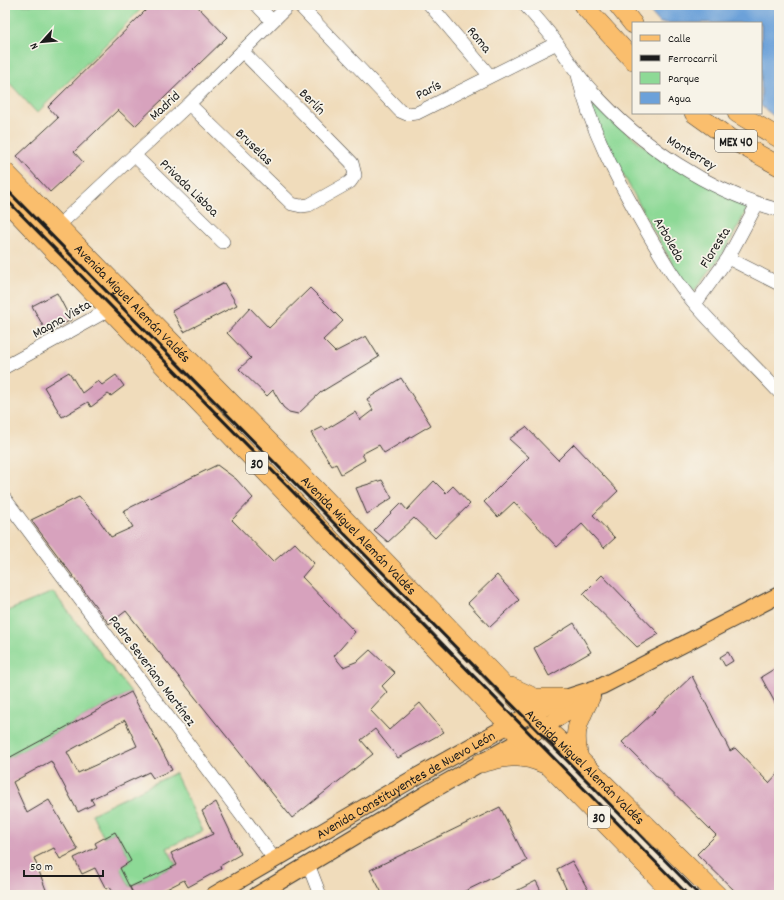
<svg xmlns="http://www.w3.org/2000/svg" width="784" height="900" viewBox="0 0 784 900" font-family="Dekko,sans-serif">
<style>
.green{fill:#8dd996;stroke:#547a59}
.water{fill:#6ca1d9;stroke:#445e7a}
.building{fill:#d7a2bd;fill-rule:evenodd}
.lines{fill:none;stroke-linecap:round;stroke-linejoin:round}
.minor-casing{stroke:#3c3934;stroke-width:14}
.major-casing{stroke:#3c3934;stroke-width:18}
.highway-casing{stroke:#3c3934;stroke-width:20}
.minor{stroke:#fff;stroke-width:13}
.major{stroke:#fabe6d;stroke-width:16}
.highway{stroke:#fabe6d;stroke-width:19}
.rail{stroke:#1c1c1c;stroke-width:3}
.labels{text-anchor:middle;stroke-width:3.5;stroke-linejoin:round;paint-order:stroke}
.shield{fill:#f7f3e8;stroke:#5e5c59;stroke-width:1}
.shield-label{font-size:13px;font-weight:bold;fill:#1c1c1c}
.street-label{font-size:14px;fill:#1c1c1c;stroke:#f7f3e8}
</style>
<rect width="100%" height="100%" fill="#f7f3e8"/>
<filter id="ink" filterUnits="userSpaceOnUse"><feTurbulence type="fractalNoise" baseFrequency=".025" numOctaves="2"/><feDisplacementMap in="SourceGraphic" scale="8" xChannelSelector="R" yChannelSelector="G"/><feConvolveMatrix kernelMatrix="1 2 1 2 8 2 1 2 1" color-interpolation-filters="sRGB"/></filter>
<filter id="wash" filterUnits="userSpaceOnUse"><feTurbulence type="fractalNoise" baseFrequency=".012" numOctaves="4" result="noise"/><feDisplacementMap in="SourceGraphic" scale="16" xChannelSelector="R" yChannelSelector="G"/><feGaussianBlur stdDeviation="0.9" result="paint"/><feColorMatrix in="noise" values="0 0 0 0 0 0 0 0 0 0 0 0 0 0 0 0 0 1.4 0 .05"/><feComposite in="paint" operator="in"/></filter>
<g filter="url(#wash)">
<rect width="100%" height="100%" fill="#f0dcbb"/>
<path class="green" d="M 5,5 L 145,5 L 37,113 L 5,78 Z
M 594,106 L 649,150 L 749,206 L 723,254 L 694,291 L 689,291 C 654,234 623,174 592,115 L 591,107 Z
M 53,592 L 131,692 L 5,760 L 5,612 Z
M 175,773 L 203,831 L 167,848 L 176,865 L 130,887 L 120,868 L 131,861 L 115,832 L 104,838 L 92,814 Z"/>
<path class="water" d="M 644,5 L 779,5 L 779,120 L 761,106 L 761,23 L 660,23 Z"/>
<g id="blocks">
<path class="building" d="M 151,5 L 196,5 L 227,37 L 135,126 L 118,110 L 74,152 L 83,162 L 50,192 L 17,156 L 58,118 L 48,107 Z
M 224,283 L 237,305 L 184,332 L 172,311 Z
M 310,288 L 343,321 L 323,340 L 335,352 L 366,336 L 379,357 L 321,392 L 298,414 L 289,412 L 283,407 L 273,390 L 267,396 L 239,369 L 251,358 L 227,333 L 250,308 L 269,328 Z
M 57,293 L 71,320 L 47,333 L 32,306 Z
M 69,372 L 82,393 L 98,381 L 102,385 L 116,375 L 124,386 L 111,396 L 108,394 L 91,407 L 88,402 L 62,417 L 44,387 Z
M 401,378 L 431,425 L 384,453 L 379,445 L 362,454 L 365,460 L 341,474 L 336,464 L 332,466 L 311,433 L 323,427 L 325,430 L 355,412 L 360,420 L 373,410 L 367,399 Z
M 526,427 L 558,460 L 574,444 L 618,491 L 593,515 L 615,538 L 604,548 L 582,524 L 557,547 L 514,502 L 498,517 L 484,502 L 529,457 L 509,439 Z
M 217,465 L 236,479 L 253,498 L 232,520 L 273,562 L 295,543 L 314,563 L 302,577 L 355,632 L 334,656 L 343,667 L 358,661 L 370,650 L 395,673 L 382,686 L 387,692 L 370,710 L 389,730 L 420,703 L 444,732 L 398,758 L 375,729 L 361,740 L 373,754 L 292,818 L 126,611 L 109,624 L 31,520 L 79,497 L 99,520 L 111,537 L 133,527 L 123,511 Z
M 382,480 L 392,498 L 367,514 L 356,488 Z
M 434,481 L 446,493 L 453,486 L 470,504 L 435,538 L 414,518 L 388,542 L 374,530 L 401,503 L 407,510 Z
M 497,575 L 519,600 L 490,627 L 468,603 Z
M 602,575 L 659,634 L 637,647 L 583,594 Z
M 574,623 L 591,652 L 549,676 L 534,648 Z
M 728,652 L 733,661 L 725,666 L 720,657 Z
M 779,666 L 779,710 L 761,677 Z
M 692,676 L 730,751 L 735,748 L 769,783 L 779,772 L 779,895 L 739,895 L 697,854 L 716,835 L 622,742 Z
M 131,692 L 172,770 L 153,778 L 149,772 L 91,799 L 94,804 L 78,812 L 51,761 L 13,782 L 27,813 L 49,800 L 78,850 L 60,859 L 54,848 L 34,858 L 48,895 L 5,895 L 5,760 ZM 125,720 L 137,746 L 78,773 L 67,752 Z
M 216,802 L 241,854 L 220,866 L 221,869 L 188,887 L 184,880 L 155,895 L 134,895 L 130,887 L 177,865 L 171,853 L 213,834 L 202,811 Z
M 500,807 L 527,861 L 457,895 L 383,895 L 370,870 Z
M 115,832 L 131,861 L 120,868 L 132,892 L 125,895 L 114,895 L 110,887 L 106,889 L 95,868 L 82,874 L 74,858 L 97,847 L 95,843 Z
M 572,861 L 591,895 L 569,895 L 557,869 Z
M 536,881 L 543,895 L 508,895 Z"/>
</g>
</g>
<g filter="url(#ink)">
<use href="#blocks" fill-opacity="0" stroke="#3c3934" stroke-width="1"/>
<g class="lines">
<defs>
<path id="minor" d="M 257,5 L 272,21
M 299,5 L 400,111 L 407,114 L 417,113 L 557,43
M 430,5 L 490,76
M 525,5 C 536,17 547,30 556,42 C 568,59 577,75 592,91 C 641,146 708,191 779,210
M 578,75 C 590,130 618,181 646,230 C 661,256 675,281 695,304 C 721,334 751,362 779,392
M 189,104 L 292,204 L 301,206 L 309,205 L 350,182 L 355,175 L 352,163 L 242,51
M 134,155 L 223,242
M 58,226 L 189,104 L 289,5
M 728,258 L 779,284
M 695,304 L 728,258 L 757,204
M 5,367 L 110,309
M 5,499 L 275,860
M 308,864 L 320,895"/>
<g id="major">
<path id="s1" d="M 214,895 L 416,777 L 509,725 L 565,698 L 602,686 L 779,595"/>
<path d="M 257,895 L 426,794 L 544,727 L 592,696"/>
</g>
<g id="highway">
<path d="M 583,5 L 633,60"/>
<path d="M 618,5 L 633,24"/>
<path d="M 694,113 L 729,138 L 779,166"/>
<path d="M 737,113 L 779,138"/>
<path id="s2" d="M 5,172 L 324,498 L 544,727 L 579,759 L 717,895"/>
<path d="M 5,200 L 447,661 L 675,895"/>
<path d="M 511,687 L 535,698 L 565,698"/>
<path d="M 579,759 C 573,731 577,724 590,698"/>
<path d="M 481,763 C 507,756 520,753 545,764"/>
</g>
</defs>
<use href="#minor" class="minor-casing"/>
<use href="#major" class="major-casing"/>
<use href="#highway" class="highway-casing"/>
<use href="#minor" class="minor"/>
<use href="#major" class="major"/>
<use href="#highway" class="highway"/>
<path class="rail" d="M 5,188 L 699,895
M 5,198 L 688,895"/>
</g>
</g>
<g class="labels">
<g class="shield">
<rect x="715" y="130" width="42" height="22" rx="3"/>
<rect x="246" y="452" width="22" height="22" rx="3"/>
<rect x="588" y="806" width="22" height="22" rx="3"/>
</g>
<g class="shield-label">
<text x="736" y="146">MEX 40</text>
<text x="257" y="468">30</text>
<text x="599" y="822">30</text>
</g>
<g class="street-label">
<text transform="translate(480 39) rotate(50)" y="5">Roma</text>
<text transform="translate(428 89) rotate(-27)" y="5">París</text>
<text transform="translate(313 101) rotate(45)" y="5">Berlín</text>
<text transform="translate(164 105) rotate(-43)" y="5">Madrid</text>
<text transform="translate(255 146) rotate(44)" y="5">Bruselas</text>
<text transform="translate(692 152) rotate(31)" y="5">Monterrey</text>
<text transform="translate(190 187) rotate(44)" y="5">Privada Lisboa</text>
<text transform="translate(670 239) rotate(60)" y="5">Arboleda</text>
<text transform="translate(714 247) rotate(-58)" y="5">Floresta</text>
<text dy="5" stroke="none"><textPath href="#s2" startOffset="183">Avenida Miguel Alemán Valdés</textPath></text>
<text transform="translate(61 318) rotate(-29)" y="5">Magna Vista</text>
<text dy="5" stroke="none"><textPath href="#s2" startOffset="507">Avenida Miguel Alemán Valdés</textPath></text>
<text transform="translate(153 670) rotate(53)" y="5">Padre Severiano Martínez</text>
<text dy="5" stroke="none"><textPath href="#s2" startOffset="831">Avenida Miguel Alemán Valdés</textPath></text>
<text dy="5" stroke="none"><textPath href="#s1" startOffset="221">Avenida Constituyentes de Nuevo León</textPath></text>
</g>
</g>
<rect width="784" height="900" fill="none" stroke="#f7f3e8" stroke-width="20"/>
<rect x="632" y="22" width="130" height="92" fill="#f7f3e8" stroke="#9f9d96"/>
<rect x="640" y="35" width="20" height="6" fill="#fabe6d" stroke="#9f9d96"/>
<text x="668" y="42" font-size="12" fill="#1c1c1c">Calle</text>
<rect x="640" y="55" width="20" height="6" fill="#1c1c1c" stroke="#9f9d96"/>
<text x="668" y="62" font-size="12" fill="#1c1c1c">Ferrocarril</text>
<rect x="640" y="72" width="20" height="12" fill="#8dd996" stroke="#9f9d96"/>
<text x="668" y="82" font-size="12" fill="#1c1c1c">Parque</text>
<rect x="640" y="92" width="20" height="12" fill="#6ca1d9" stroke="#9f9d96"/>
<text x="668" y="102" font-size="12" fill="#1c1c1c">Agua</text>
<g transform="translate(42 42) rotate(243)" stroke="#f7f3e8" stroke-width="3" paint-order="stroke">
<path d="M0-3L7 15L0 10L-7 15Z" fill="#1c1c1c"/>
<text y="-6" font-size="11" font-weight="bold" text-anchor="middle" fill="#1c1c1c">N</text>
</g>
<path d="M24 870v6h79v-6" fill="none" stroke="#1c1c1c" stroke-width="2"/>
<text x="30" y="870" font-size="12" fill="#1c1c1c" stroke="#f7f3e8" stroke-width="3" paint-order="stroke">50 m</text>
</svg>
